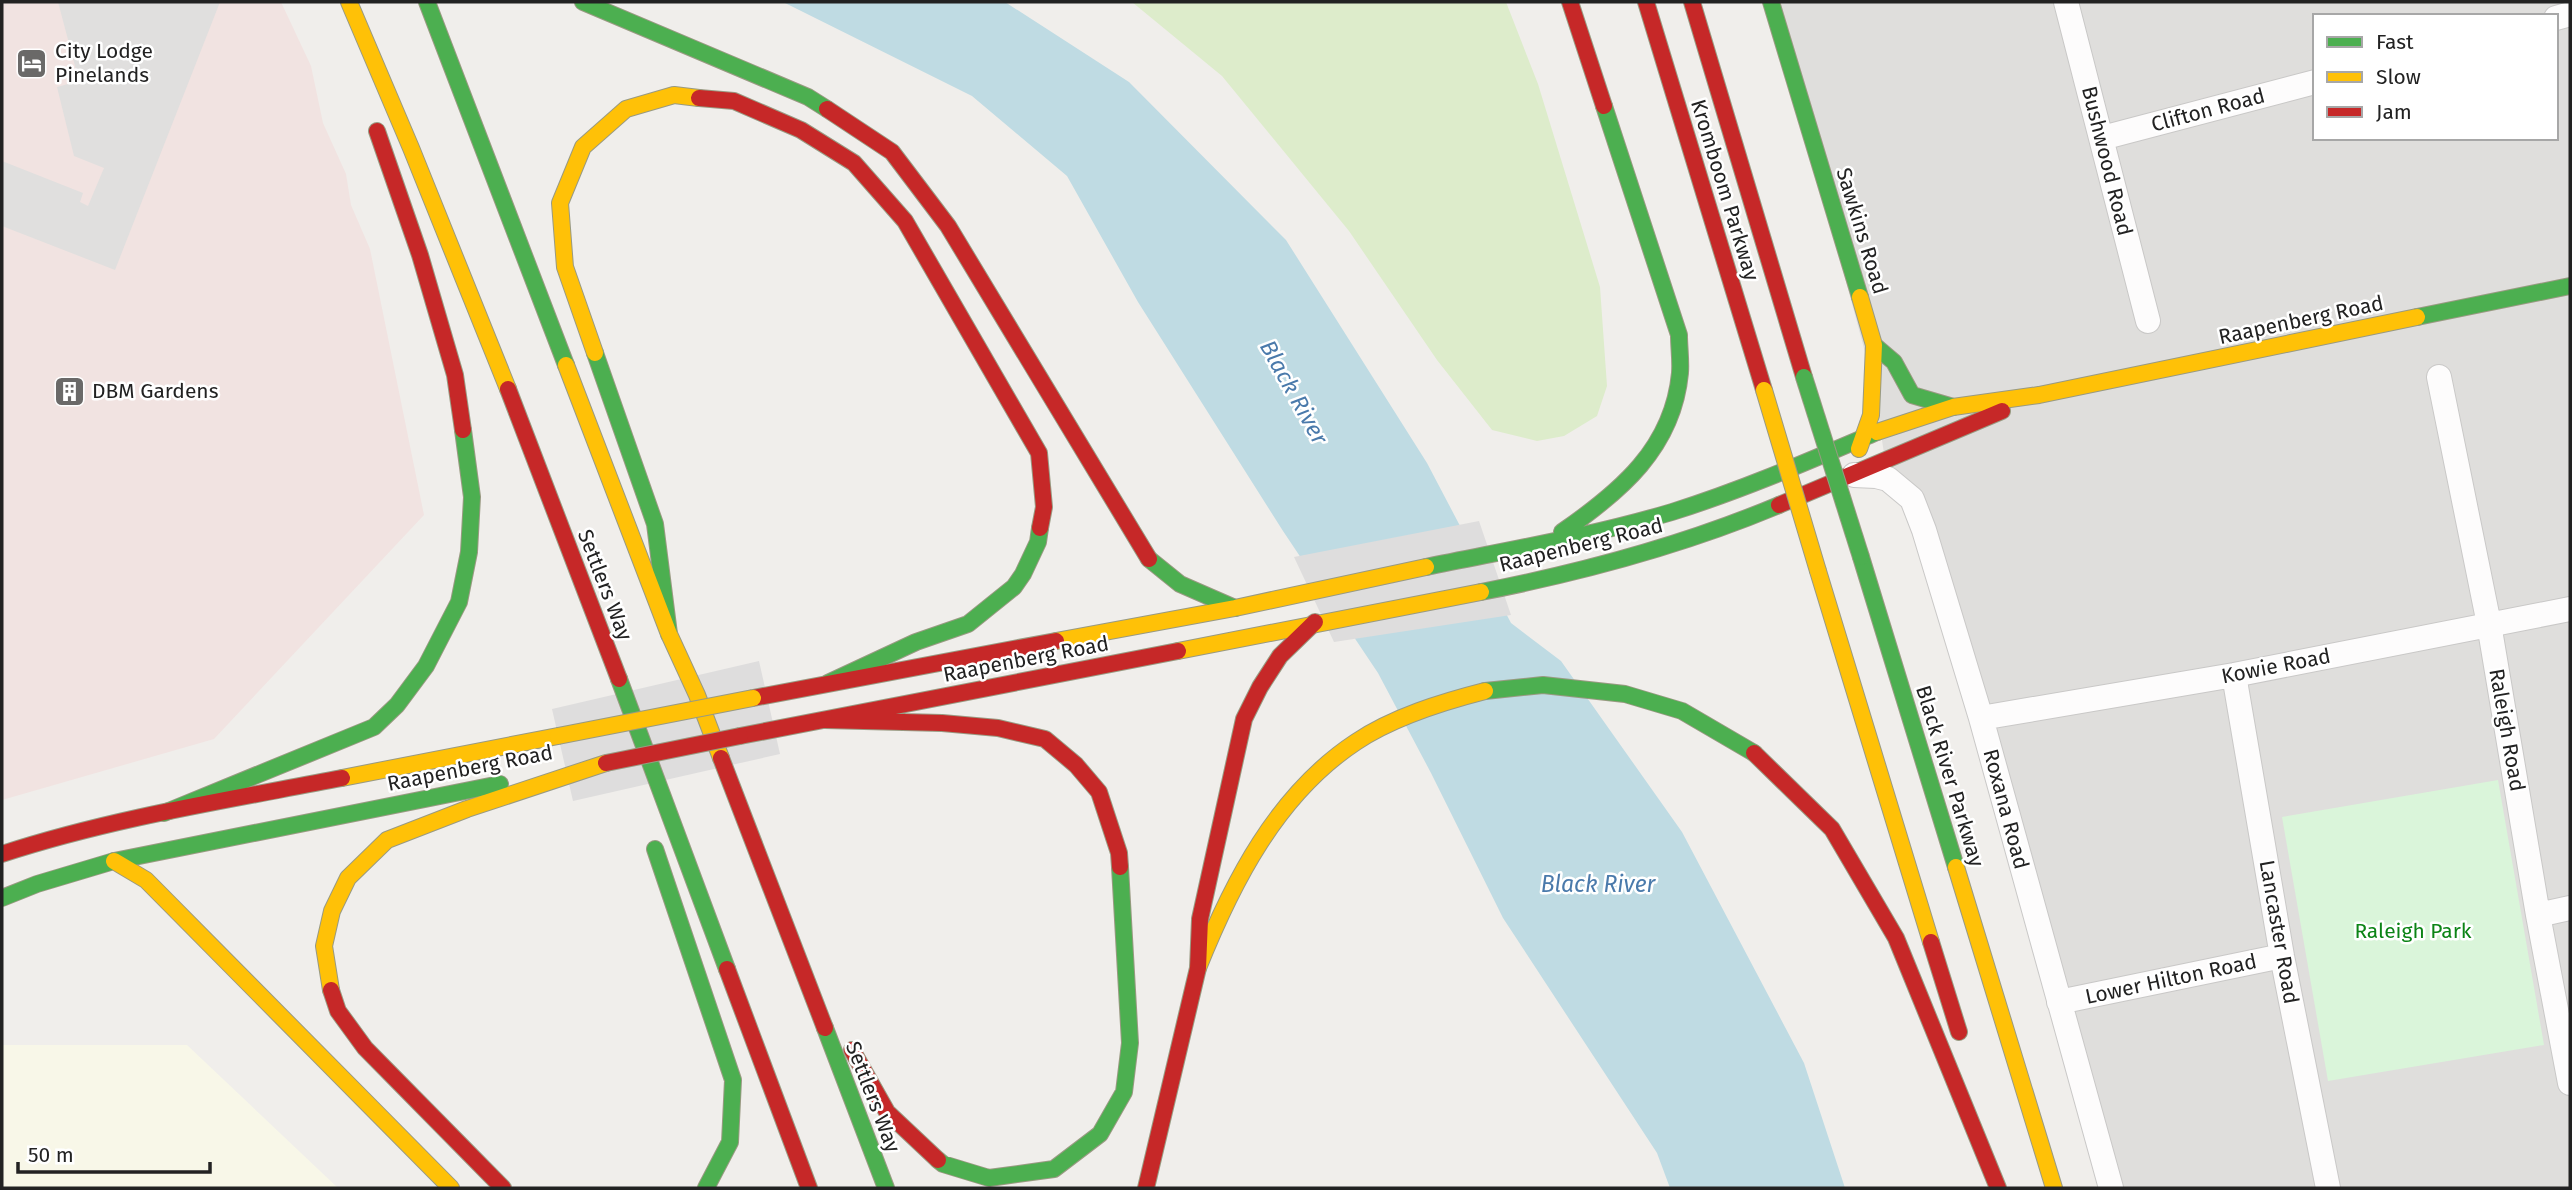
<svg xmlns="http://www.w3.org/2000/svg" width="2572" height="1190" viewBox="0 0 2572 1190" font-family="'Fira Sans',sans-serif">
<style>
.residential{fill:#dfdedc;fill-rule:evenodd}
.commercial{fill:#f1e3e1}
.education{fill:#f8f7e8}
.grass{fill:#ddeccb}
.park{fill:#daf5da}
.parking{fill:#e0dfde}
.water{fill:#bfdbe3}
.pier{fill:#dedddd}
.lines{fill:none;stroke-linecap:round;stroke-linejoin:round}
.street-casing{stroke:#c9c8c7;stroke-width:26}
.fast-casing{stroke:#999a82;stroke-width:18}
.slow-casing{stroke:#999a82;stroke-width:18}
.jam-casing{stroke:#999a82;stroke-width:18}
.street{stroke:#fdfcfc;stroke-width:24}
.fast{stroke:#4caf50;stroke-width:16}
.slow{stroke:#ffc107;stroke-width:16}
.jam{stroke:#c62828;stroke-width:16}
.fast-bridge-casing{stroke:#999a82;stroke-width:18;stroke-linecap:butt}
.slow-bridge-casing{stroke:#999a82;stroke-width:18;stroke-linecap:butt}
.jam-bridge-casing{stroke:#999a82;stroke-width:18;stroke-linecap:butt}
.fast-bridge{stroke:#4caf50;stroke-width:16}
.slow-bridge{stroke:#ffc107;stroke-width:16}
.jam-bridge{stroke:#c62828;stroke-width:16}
.labels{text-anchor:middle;stroke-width:5;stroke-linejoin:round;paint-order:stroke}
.poi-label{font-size:21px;fill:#222;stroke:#fff;text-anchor:start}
.street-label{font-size:21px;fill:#222;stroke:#fff}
.park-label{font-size:21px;fill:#0c8416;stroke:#fff}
.water-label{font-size:23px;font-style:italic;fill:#4a7aab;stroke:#fff}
</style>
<rect width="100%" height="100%" fill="#f0eeeb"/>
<path class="residential" d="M 1771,2 L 2570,2 L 2570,1188 L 2111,1188 L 1924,530 L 1888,479 L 1873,382 ZM 2315,16 L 2556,16 L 2556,138 L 2315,138 Z"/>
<path class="commercial" d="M 2,2 L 281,2 L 311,66 L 323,123 L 346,174 L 351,205 L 370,249 L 424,515 L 214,739 L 2,800 Z"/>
<path class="education" d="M 2,1045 L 187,1045 L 338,1188 L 2,1188 Z"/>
<path class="grass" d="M 1132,2 L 1506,2 L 1538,84 L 1600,287 L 1607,386 L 1597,416 L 1564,436 L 1537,441 L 1492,430 L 1437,360 L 1349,231 L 1222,76 Z"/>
<path class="park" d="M 2498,780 L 2544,1045 L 2328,1081 L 2282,817 Z"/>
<path class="parking" d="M 58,2 L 220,2 L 115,270 L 2,226 L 2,161 L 83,193 L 80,202 L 88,206 L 104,168 L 74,156 L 57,87 L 79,81 Z"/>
<path class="water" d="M 783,2 L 1005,2 L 1129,82 L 1286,240 L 1427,463 L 1511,623 L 1561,661 L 1682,832 L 1804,1063 L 1845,1188 L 1670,1188 L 1657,1153 L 1503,918 L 1431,773 L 1378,673 L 1283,531 L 1138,302 L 1067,176 L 972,96 Z"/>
<path class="pier" d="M 1479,521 L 1511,615 L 1334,642 L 1294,557 Z
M 759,661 L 780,754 L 573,801 L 552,709 Z"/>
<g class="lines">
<defs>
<path id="street" d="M 2066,2 L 2148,321
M 2556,18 L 2570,14
M 2102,138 L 2315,82
M 2439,377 L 2489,624 L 2538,915 L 2570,1083
M 1854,475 L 1876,476 L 1888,479 L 1912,499 L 1924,530 L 1981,718 L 2111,1188
M 2234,675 L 2282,956 L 2328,1188
M 1981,718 L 2234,675 L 2570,609
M 2538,915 L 2570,908
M 2059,1002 L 2282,956"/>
<path id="fast" d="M 427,2 L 566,365
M 583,2 L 808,97 L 827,109
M 1771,2 L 1860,297
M 2417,317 L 2570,286
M 1874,345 L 1894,362 L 1912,395 L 1953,407
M 595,353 L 655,524 L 669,634
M 1562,532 C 1620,492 1673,448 1680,373 C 1681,360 1679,348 1679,335 L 1604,106
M 1861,557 L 1956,867
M 1149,559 L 1180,584 L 1235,608
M 1426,567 C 1508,550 1592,536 1672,512 C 1742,490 1809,461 1877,432
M 1481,592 C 1583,572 1684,545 1779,505
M 619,679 L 727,969
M 828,683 L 916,642 L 968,624 L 1014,587 L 1023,574 L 1038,542 L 1040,528
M 1485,691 L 1543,685 L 1625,694 L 1682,711 L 1754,753
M 164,813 L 374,727 L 397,705 L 426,666 L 459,602 L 469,552 L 472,497 L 463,430
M 655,849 L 733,1080 L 730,1142 L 706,1188
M 2,898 L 37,884 L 114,861 L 500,784
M 825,1028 L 886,1188
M 938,1160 L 943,1164 L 989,1178 L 1054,1169 L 1100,1134 L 1124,1092 L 1130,1043 L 1120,867"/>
<path id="slow" d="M 349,2 L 411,148 L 508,389
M 595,353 L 565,267 L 560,203 L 583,147 L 626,109 L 674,95 L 699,98
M 566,365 L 669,634 L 697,695 L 721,758
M 1877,432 L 1953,407 L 2039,395 L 2417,317
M 1859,449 L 1871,415 L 1874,345 L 1860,297
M 1818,571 L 1931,942
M 1056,641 L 1235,608 L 1426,567
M 1178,651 L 1481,592
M 342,778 L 558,736
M 114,861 L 146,880 L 451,1188
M 1956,867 L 2054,1188
M 1198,968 C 1232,883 1277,794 1356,742 C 1393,717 1442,702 1485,691
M 331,990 L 324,946 L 332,911 L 348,878 L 387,840 L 467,809 L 606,763"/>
<path id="jam" d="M 1570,2 L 1604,106
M 1646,2 L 1764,390
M 1692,2 L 1804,377
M 699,98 L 734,101 L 801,130 L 854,163 L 905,221 L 1039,453 L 1044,507 L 1040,528
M 827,109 L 892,152 L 948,226 L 1149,559
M 377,131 L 420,255 L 455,375 L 463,430
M 508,389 L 619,679
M 1779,505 L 2002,411
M 753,698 L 1056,641
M 825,720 L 942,723 L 998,728 L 1045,739 L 1076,765 L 1099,792 L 1119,853 L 1120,867
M 740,736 L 1178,651
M 1754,753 L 1832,829 L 1896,938 L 1998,1188
M 721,758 L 825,1028
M 2,854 C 112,818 228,800 342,778
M 1931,942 L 1959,1032
M 727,969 L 809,1188
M 331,990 L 338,1011 L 365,1048 L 503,1188
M 852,1050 L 887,1112 L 938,1160
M 1146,1188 L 1198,968 L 1200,919 L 1244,719 L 1260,687 L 1280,656 L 1315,622"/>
</defs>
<use href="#street" class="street-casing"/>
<use href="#fast" class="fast-casing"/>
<use href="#slow" class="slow-casing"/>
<use href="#jam" class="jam-casing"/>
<use href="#street" class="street"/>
<use href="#fast" class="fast"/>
<use href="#slow" class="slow"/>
<use href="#jam" class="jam"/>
<defs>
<path id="fast-bridge" d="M 1804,377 L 1861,557"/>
<path id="slow-bridge" d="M 1764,390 L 1818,571
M 558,736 L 753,698"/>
<path id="jam-bridge" d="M 606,763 L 740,736"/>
</defs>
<use href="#fast-bridge" class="fast-bridge-casing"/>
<use href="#slow-bridge" class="slow-bridge-casing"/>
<use href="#jam-bridge" class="jam-bridge-casing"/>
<use href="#fast-bridge" class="fast-bridge"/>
<use href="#slow-bridge" class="slow-bridge"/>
<use href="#jam-bridge" class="jam-bridge"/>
</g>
<defs>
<symbol id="hotel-square" viewBox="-11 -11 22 22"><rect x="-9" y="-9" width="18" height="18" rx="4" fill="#6a6968" stroke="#fff"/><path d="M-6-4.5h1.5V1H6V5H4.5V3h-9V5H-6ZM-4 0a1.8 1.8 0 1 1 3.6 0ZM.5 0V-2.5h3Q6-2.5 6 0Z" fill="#fff"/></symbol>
<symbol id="building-square" viewBox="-11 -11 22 22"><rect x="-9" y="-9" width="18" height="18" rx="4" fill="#6a6968" stroke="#fff"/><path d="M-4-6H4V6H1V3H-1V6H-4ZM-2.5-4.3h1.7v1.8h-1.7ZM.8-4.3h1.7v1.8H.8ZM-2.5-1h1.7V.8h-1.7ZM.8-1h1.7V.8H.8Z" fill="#fff"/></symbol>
</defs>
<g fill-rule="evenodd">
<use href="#hotel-square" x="14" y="46" width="35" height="35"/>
<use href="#building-square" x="52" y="374" width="35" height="35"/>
</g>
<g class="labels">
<g class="poi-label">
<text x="55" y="58">City Lodge<tspan x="55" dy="24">Pinelands</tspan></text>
<text x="92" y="398">DBM Gardens</text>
</g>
<g class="street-label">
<text transform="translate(2208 110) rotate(-15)" y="7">Clifton Road</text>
<text transform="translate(2107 161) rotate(76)" y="7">Bushwood Road</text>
<text transform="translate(1725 190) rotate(73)" y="7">Kromboom Parkway</text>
<text transform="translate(1862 231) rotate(73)" y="7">Sawkins Road</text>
<text transform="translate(2301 320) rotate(-12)" y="7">Raapenberg Road</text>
<text transform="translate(1581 545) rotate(-14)" y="7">Raapenberg Road</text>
<text transform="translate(605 585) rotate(69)" y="7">Settlers Way</text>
<text transform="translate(1026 659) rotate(-11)" y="7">Raapenberg Road</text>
<text transform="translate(2276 666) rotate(-11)" y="7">Kowie Road</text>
<text transform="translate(2507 730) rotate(80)" y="7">Raleigh Road</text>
<text transform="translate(470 768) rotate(-11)" y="7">Raapenberg Road</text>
<text transform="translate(1950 776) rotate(73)" y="7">Black River Parkway</text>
<text transform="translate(2006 809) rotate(75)" y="7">Roxana Road</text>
<text transform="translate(2279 932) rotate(80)" y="7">Lancaster Road</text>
<text transform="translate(2171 979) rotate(-12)" y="7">Lower Hilton Road</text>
<text transform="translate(873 1097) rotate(69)" y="7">Settlers Way</text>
</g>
<g class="park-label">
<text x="2413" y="938">Raleigh Park</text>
</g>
<g class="water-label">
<text transform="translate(1294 392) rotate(61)" y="8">Black River</text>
<text x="1598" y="892">Black River</text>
</g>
</g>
<rect width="2572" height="1190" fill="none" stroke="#222222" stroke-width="7"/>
<rect x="2313" y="14" width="245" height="126" fill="#ffffff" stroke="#a7a7a7" stroke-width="2"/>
<rect x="2327" y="37" width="35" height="10" fill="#4caf50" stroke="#a7a7a7" stroke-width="2"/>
<text x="2376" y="49" font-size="21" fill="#222222">Fast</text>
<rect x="2327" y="72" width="35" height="10" fill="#ffc107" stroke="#a7a7a7" stroke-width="2"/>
<text x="2376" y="84" font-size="21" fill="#222222">Slow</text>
<rect x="2327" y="107" width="35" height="10" fill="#c62828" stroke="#a7a7a7" stroke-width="2"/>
<text x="2376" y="119" font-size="21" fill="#222222">Jam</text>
<path d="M18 1162v10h192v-10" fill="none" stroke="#222222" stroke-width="3.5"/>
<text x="28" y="1162" font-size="21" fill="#222222" stroke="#ffffff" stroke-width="5" paint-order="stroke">50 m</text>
</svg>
